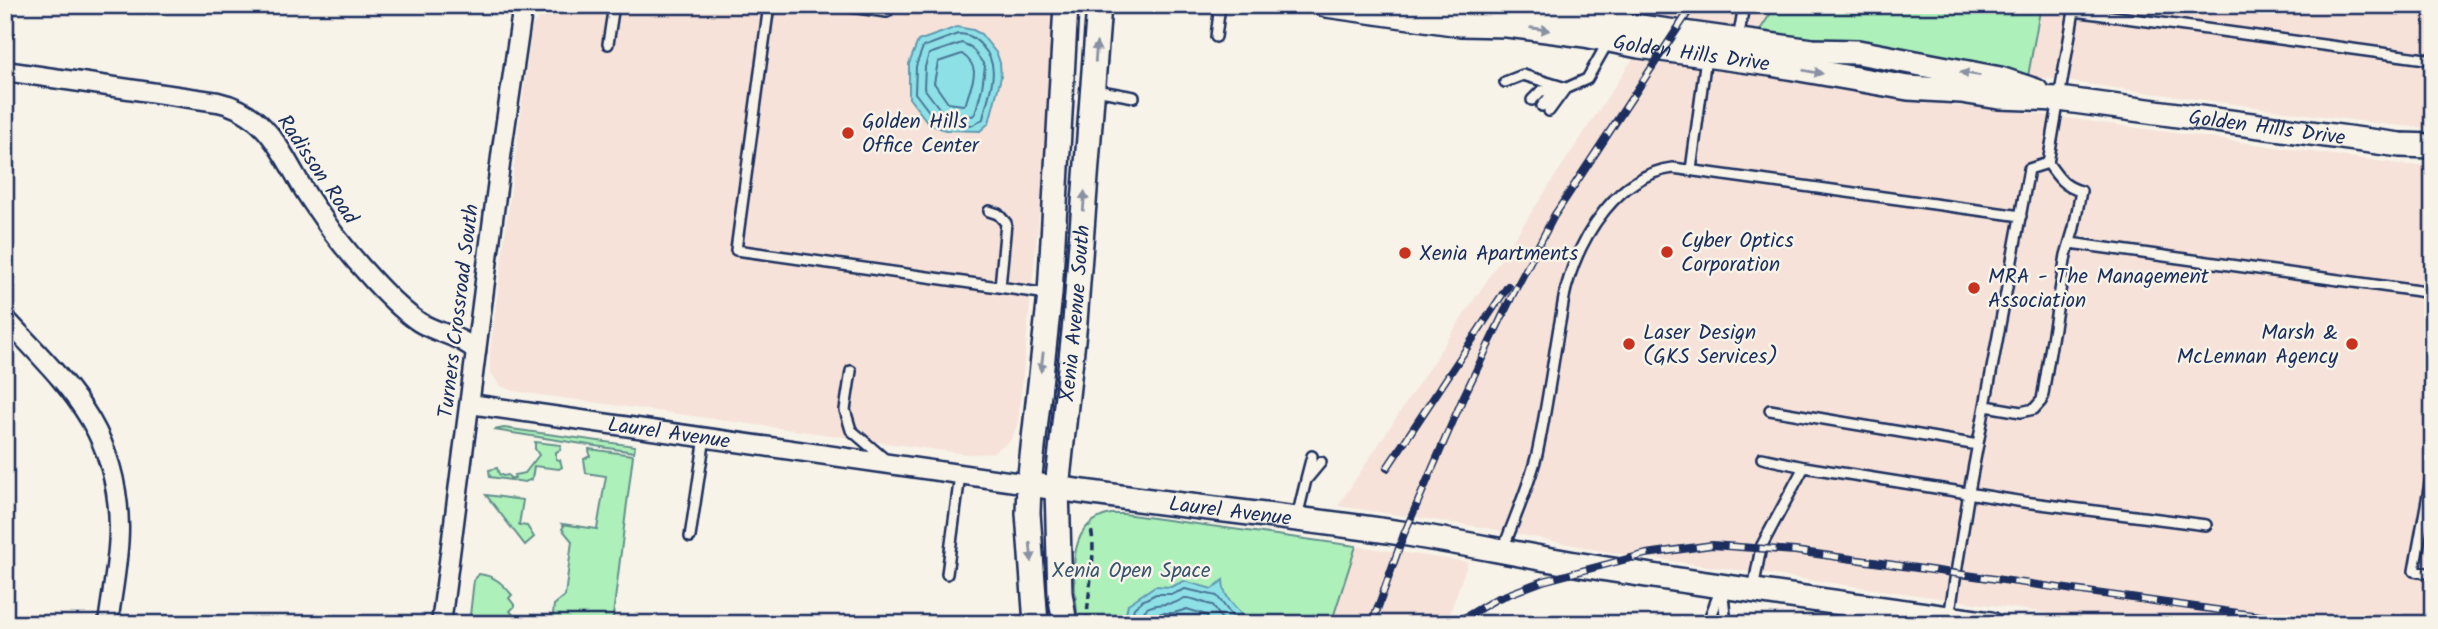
<svg xmlns="http://www.w3.org/2000/svg" width="2438" height="629" viewBox="0 0 2438 629" font-family="Kalam,sans-serif">
<style>
.built{fill:#f6e2d8}
.green{fill:#adf0ba;stroke:#64908c;stroke-width:2}
.water{fill:#8ee0e7;stroke:#6099b0;stroke-width:2}
.lines{fill:none;stroke-linecap:round;stroke-linejoin:round}
.shore{stroke:#497695;stroke-width:2}
.service-casing{stroke:#1b2f5e;stroke-width:14}
.minor-casing{stroke:#1b2f5e;stroke-width:23}
.tertiary-casing{stroke:#1b2f5e;stroke-width:28}
.path{stroke:#1b2f5e;stroke-width:3.5;stroke-dasharray:7 5;stroke-linecap:butt}
.service{stroke:#f7f3e8;stroke-width:9}
.minor{stroke:#f7f3e8;stroke-width:18}
.tertiary{stroke:#f7f3e8;stroke-width:23}
.rail-casing{stroke:#1b2f5e;stroke-width:8}
.rail{stroke:#f7f3e8;stroke-width:5;stroke-dasharray:16;stroke-linecap:butt}
.oneway{fill:#8991a3}
.poi-dot{fill:#c8321e;stroke:#f7f3e8;stroke-width:2.5}
.labels{text-anchor:middle;stroke-width:5;stroke-linejoin:round;paint-order:stroke}
.street-label{font-size:21px;fill:#1b2f5e;stroke:#f7f3e8}
.poi-label{font-size:21px;fill:#1b2f5e;stroke:#f7f3e8;text-anchor:start}
.park-label{font-size:21px;fill:#385670;stroke:#f7f3e8}
</style>
<rect width="100%" height="100%" fill="#f7f3e8"/>
<filter id="ink" filterUnits="userSpaceOnUse"><feTurbulence type="fractalNoise" baseFrequency=".0143" numOctaves="2"/><feDisplacementMap in="SourceGraphic" scale="14" xChannelSelector="R" yChannelSelector="G"/><feConvolveMatrix kernelMatrix="1 2 1 2 8 2 1 2 1" color-interpolation-filters="sRGB"/></filter>
<g filter="url(#ink)">
<path class="built" d="M 570,5 L 1053,5 L 1056,14 L 1050,109 L 1018,423 L 1011,440 L 992,453 L 967,454 L 512,391 L 499,385 L 490,371 L 490,352 L 532,26 L 542,15 L 559,11 Z
M 1558,5 L 1776,5 L 1758,33 L 1750,72 L 1956,106 L 1994,108 L 2406,165 L 2433,165 L 2433,624 L 2127,624 L 1614,553 L 1481,527 L 1338,506 L 1659,19 Z
M 2041,5 L 2433,5 L 2433,129 L 2374,123 L 2028,76 Z
M 1356,546 L 1468,562 L 1446,624 L 1331,624 Z"/>
<path class="green" d="M 1776,5 L 2041,5 L 2028,76 L 1758,33 Z
M 504,428 L 635,446 L 634,452 L 494,430 Z
M 535,442 L 561,445 L 560,450 L 556,452 L 556,459 L 560,460 L 562,467 L 559,469 L 534,466 L 532,479 L 525,482 L 490,477 L 489,470 L 497,468 L 499,474 L 503,476 L 508,475 L 510,478 L 515,478 L 514,475 L 525,473 L 539,455 L 535,449 Z
M 589,449 L 633,455 L 612,624 L 552,624 L 554,605 L 565,596 L 572,541 L 562,529 L 564,526 L 562,524 L 597,529 L 606,476 L 586,473 L 584,459 L 590,456 Z
M 486,495 L 523,500 L 519,525 L 527,526 L 534,537 L 525,545 Z
M 1111,514 L 1124,514 L 1356,546 L 1331,624 L 1078,624 C 1076,586 1060,524 1111,514 Z
M 479,574 C 495,576 502,583 512,595 L 509,598 L 515,606 L 510,611 L 521,624 L 469,624 L 474,580 Z"/>
<path class="water" d="M 957,27 L 973,30 L 981,34 L 997,54 L 1000,63 L 1001,77 L 989,123 L 980,131 L 945,130 L 929,124 L 909,98 L 909,64 L 918,41 Z
M 1223,580 C 1224,606 1242,606 1245,624 L 1124,624 L 1128,604 L 1155,586 L 1171,587 L 1184,581 L 1212,589 Z"/>
<g class="lines">
<path class="shore" d="M 958,34 C 969,34 975,38 982,46 C 1003,68 988,93 983,119 L 973,125 L 946,123 L 934,118 L 915,93 L 916,66 L 923,47 Z
M 962,43 L 971,47 L 985,66 L 982,88 L 975,114 L 972,116 L 942,112 L 924,88 L 925,67 L 929,54 Z
M 962,54 C 983,69 971,82 966,103 L 963,105 L 948,103 L 934,83 L 938,62 Z
M 1130,624 L 1134,608 L 1142,601 L 1156,594 L 1173,594 L 1185,589 L 1217,596 L 1238,624
M 1139,624 C 1143,601 1157,606 1174,603 C 1178,602 1181,599 1185,598 C 1193,597 1204,604 1213,605 L 1220,617 L 1228,624
M 1150,624 L 1152,618 L 1161,613 L 1174,613 L 1187,609 L 1206,615 L 1212,624"/>
<defs>
<path id="service" d="M 769,5 L 736,250 L 1048,294
M 835,5 L 887,12
M 2074,11 L 2433,60
M 1216,37 L 1220,5
M 1738,40 L 1744,5
M 608,44 L 614,5
M 1505,82 L 1523,75 L 1566,88
M 1095,90 L 1134,97
M 1532,100 L 1541,91 L 1558,89
M 1542,106 L 1551,95 L 1587,79 L 1608,42
M 1549,111 L 1565,89
M 1691,170 L 1706,57
M 989,211 L 998,214 L 1006,223 L 1000,287
M 2070,243 L 2433,293
M 851,371 L 845,410 L 851,430 L 887,461
M 1986,406 L 2021,412 L 2034,409 L 2042,400 L 2066,255 L 2074,228 L 2081,191 C 2064,187 2057,176 2048,163
M 1770,410 L 1978,445
M 1762,458 L 1804,467 L 2024,502 L 2206,525
M 2433,467 L 2414,571 L 2433,574
M 1306,479 L 1312,456
M 1297,517 L 1306,480 L 1321,462
M 690,537 L 705,437
M 1503,550 C 1514,519 1529,486 1537,454 C 1546,412 1552,369 1559,327 C 1562,313 1563,298 1567,285 C 1581,235 1618,175 1673,168 L 2021,216
M 947,574 L 960,475
M 1753,590 L 1761,547 L 1804,467
M 1949,617 L 1969,492 L 2029,169 L 2048,163 L 2075,5
M 1707,624 L 1722,586 L 1726,624"/>
<g id="minor">
<path d="M 5,71 L 218,102 C 264,112 280,149 301,185 C 311,202 323,218 334,234 C 354,260 393,305 419,322 C 438,334 460,335 476,351"/>
<path d="M 5,318 C 67,385 118,429 119,528 C 119,560 112,592 108,624"/>
<path id="s1" d="M 470,404 L 1029,484"/>
<path d="M 441,624 L 502,149 L 523,5"/>
</g>
<g id="tertiary">
<path id="s2" d="M 1326,5 L 1460,24 L 1507,25 L 1585,35 L 1639,46 L 1771,64 L 1908,88 L 1961,91 L 1999,97 L 2059,99 L 2400,145 L 2433,146"/>
<path d="M 1511,5 L 1587,16 L 1640,27 L 1812,51 L 1858,52 L 2000,79 L 2036,91"/>
<path id="s3" d="M 1029,484 C 1153,503 1277,515 1401,533 C 1466,543 1529,557 1594,567 C 1726,588 1859,605 1991,624"/>
<path d="M 1036,624 L 1028,513 L 1029,484 L 1050,294 L 1066,5"/>
<path id="s4" d="M 1065,624 L 1060,593 L 1057,488 L 1075,322 L 1099,5"/>
</g>
</defs>
<use href="#service" class="service-casing"/>
<use href="#minor" class="minor-casing"/>
<use href="#tertiary" class="tertiary-casing"/>
<path class="path" d="M 1087,622 C 1087,595 1098,549 1090,526"/>
<use href="#service" class="service"/>
<use href="#minor" class="minor"/>
<use href="#tertiary" class="tertiary"/>
<defs>
<path id="rail" d="M 1387,468 L 1508,286
M 1372,624 L 1404,534 L 1463,398 L 1512,296 L 1554,216 L 1693,5
M 1454,624 L 1496,599 L 1543,581 L 1646,554 L 1712,545 L 1795,551 L 2317,624"/>
</defs>
<use href="#rail" class="rail-casing"/>
<use href="#rail" class="rail"/>
</g>
<defs><path id="oneway-solid" d="M-6-.8H1V-3.2L6.5 0L1 3.2V.8H-6Z" transform="scale(1.75)"/></defs>
<g class="oneway">
<use href="#oneway-solid" transform="translate(1540 29) rotate(8)"/>
<use href="#oneway-solid" transform="translate(1096 52) rotate(-86)"/>
<use href="#oneway-solid" transform="translate(1813 72) rotate(10)"/>
<use href="#oneway-solid" transform="translate(1970 74) rotate(-171)"/>
<use href="#oneway-solid" transform="translate(1084 201) rotate(-86)"/>
<use href="#oneway-solid" transform="translate(1042 362) rotate(97)"/>
<use href="#oneway-solid" transform="translate(1031 552) rotate(85)"/>
</g>
</g>
<g class="poi-dot">
<circle cx="848" cy="133" r="7"/>
<circle cx="1667" cy="252" r="7"/>
<circle cx="1405" cy="253" r="7"/>
<circle cx="1974" cy="288" r="7"/>
<circle cx="1629" cy="344" r="7"/>
<circle cx="2352" cy="344" r="7"/>
</g>
<g class="labels">
<g class="street-label">
<text dy="7" stroke="none"><textPath href="#s2" startOffset="369">Golden Hills Drive</textPath></text>
<text dy="7" stroke="none"><textPath href="#s2" startOffset="950">Golden Hills Drive</textPath></text>
<text transform="translate(318 169) rotate(56)" y="7">Radisson Road</text>
<text transform="translate(458 311) rotate(-83)" y="7">Turners Crossroad South</text>
<text dy="7" stroke="none"><textPath href="#s4" startOffset="312">Xenia Avenue South</textPath></text>
<text dy="7" stroke="none"><textPath href="#s1" startOffset="201">Laurel Avenue</textPath></text>
<text dy="7" stroke="none"><textPath href="#s3" startOffset="203">Laurel Avenue</textPath></text>
</g>
<g class="poi-label">
<text x="862" y="128">Golden Hills<tspan x="862" dy="24">Office Center</tspan></text>
<text x="1681" y="247">Cyber Optics<tspan x="1681" dy="24">Corporation</tspan></text>
<text x="1419" y="260">Xenia Apartments</text>
<text x="1988" y="283">MRA - The Management<tspan x="1988" dy="24">Association</tspan></text>
<text x="1643" y="339">Laser Design<tspan x="1643" dy="24">(GKS Services)</tspan></text>
<text x="2338" y="339" text-anchor="end">Marsh &amp;<tspan x="2338" dy="24">McLennan Agency</tspan></text>
</g>
<g class="park-label">
<text x="1131" y="577">Xenia Open Space</text>
</g>
</g>
<rect width="2438" height="629" fill="none" stroke="#f7f3e8" stroke-width="28"/>
<rect x="14" y="14" width="2410" height="601" fill="none" stroke="#1b2f5e" stroke-width="2.5" filter="url(#ink)"/>
</svg>
